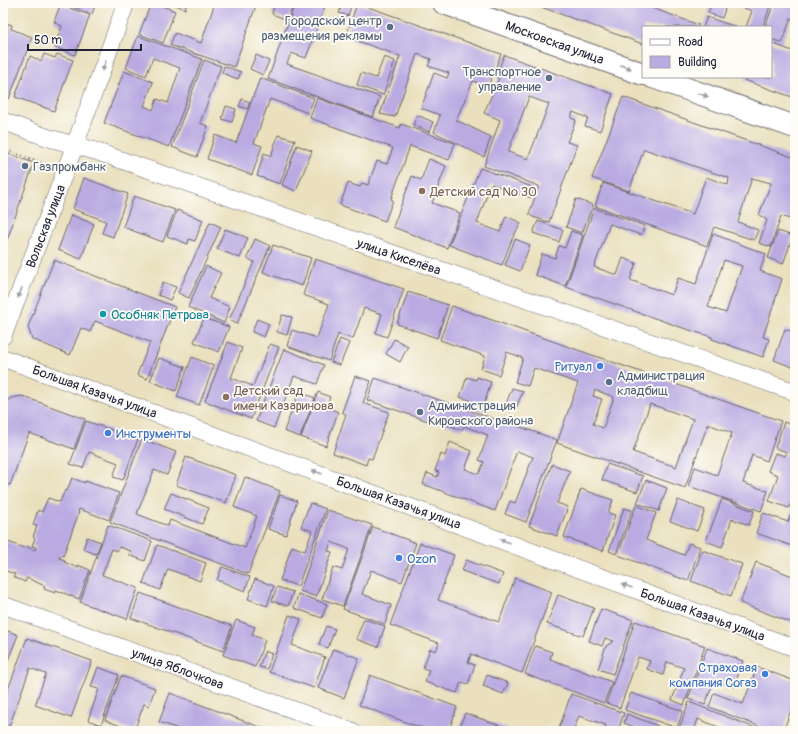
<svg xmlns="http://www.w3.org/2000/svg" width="798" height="734" viewBox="0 0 798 734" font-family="Pangolin,sans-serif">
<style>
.building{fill:#b9abe2;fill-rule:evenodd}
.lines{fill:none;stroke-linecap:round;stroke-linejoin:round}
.minor-casing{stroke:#686468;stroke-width:18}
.secondary-casing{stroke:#686468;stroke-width:24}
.path{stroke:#686468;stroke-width:2.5;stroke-dasharray:1 3;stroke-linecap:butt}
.minor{stroke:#fff;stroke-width:17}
.secondary{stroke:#fff;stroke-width:22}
.oneway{fill:#9c9ca7}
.service-dot{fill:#5c6f8a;stroke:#fdfcf7;stroke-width:1.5}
.education-dot{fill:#8d6e63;stroke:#fdfcf7;stroke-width:1.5}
.culture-dot{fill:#0f9aa8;stroke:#fdfcf7;stroke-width:1.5}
.shop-dot{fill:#3f7fe0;stroke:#fdfcf7;stroke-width:1.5}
.labels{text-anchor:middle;stroke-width:3.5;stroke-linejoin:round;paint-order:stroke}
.service-label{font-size:13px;fill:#4e5e75;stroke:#fdfcf7;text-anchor:start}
.street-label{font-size:13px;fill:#22223b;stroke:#fdfcf7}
.education-label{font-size:13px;fill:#785e54;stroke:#fdfcf7;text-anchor:start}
.culture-label{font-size:13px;fill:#0d838f;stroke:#fdfcf7;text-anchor:start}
.shop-label{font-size:13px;fill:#366cbe;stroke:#fdfcf7;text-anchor:end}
</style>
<rect width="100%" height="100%" fill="#fdfcf7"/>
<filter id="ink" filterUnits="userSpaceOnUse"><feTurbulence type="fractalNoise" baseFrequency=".025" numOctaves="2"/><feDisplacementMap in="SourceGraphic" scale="8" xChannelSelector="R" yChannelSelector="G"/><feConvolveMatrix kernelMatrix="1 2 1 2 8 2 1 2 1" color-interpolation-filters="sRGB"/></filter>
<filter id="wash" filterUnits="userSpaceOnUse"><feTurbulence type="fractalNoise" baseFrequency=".012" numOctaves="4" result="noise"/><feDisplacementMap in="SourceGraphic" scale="16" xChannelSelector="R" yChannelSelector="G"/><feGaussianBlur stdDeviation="0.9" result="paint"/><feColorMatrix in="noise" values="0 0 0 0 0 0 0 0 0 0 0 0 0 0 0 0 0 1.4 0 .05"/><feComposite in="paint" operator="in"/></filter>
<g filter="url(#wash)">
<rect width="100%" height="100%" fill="#eae0bd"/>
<g id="blocks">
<path class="building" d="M 62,3 L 96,3 L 92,14 Z
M 151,3 L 155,3 L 175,11 L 163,43 L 139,34 Z
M 171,3 L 187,3 L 185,9 Z
M 215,3 L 257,3 L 234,67 L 170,45 L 175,33 L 201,43 Z
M 266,3 L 294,3 L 288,20 L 272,14 L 274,6 Z
M 295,3 L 326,3 L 306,58 L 291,53 L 287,64 L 380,97 L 373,117 L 268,79 Z
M 343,3 L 352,3 L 348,16 L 339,13 Z
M 357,3 L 501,54 L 488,87 L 473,81 L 456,120 L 491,137 L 484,157 L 434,132 L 440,115 L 421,108 L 434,73 L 447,78 L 449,73 L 428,66 L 431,59 L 417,54 L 395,117 L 380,114 L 400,56 L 346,37 Z
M 530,3 L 638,3 L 699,25 L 698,27 L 643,27 L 643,44 Z
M 712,3 L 727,3 L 722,18 L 708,13 Z
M 730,3 L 771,3 L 763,27 L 746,27 L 752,11 Z
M 774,3 L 795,3 L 795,19 L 791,18 L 782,43 L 771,39 L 771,27 L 765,27 Z
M 60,5 L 90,15 L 75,55 L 54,47 L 62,26 L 54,22 Z
M 707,17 L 736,27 L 703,27 Z
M 3,22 L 12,25 L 11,29 L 32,37 L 9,99 L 3,97 Z
M 138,36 L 202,59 L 169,147 L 104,123 L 124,71 L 153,82 L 144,106 L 153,110 L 157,99 L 168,103 L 180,68 L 153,58 L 146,76 L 126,68 Z
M 771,43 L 795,52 L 795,98 L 744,80 L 745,77 L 771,77 Z
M 44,54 L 55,58 L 57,54 L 73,60 L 54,111 L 15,97 L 30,56 L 41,61 Z
M 256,55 L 269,61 L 263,75 L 250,69 Z
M 504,55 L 613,94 L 600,131 L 585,126 L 588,118 L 573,112 L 571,118 L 576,120 L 567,142 L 577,145 L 549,222 L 533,217 L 529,214 L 539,186 L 484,166 L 500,120 L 484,113 L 499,78 L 496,77 ZM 529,97 L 549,104 L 528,159 L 508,152 Z
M 384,57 L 395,61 L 383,95 L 357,85 L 361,73 L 376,78 Z
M 204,60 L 221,66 L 200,123 L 208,126 L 197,157 L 172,147 Z
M 224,66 L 241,72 L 238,79 L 222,73 Z
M 260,78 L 314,98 L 308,113 L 270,99 L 254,143 L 262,146 L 252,175 L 207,159 L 215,135 L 236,143 Z
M 623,97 L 795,158 L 795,221 L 781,216 L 771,247 L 759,243 L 767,220 L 759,215 L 771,183 L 752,178 L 738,222 L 758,230 L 754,240 L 714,227 L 707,246 L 595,206 L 603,183 L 693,214 L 706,177 L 728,185 L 729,178 L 644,149 L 629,191 L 592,178 Z
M 317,98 L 400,128 L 401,124 L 455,143 L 449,160 L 410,146 L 391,199 L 393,200 L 385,221 L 340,205 L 348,183 L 360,187 L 362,183 L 368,185 L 377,161 L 387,164 L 393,148 L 310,118 Z
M 242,99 L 250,102 L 247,109 L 239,106 Z
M 226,106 L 236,109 L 232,122 L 222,119 Z
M 417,115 L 433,122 L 429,132 L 413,125 Z
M 278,135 L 295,140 L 280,184 L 257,176 L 264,153 L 271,156 Z
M 297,145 L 312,151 L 296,191 L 282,185 Z
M 3,152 L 34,163 L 7,240 L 3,238 Z
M 429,159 L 446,166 L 432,203 L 460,213 L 447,248 L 393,227 L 412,176 L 421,180 Z
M 480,168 L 535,188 L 531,198 L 491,184 L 477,223 L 500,232 L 506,216 L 521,223 L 512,239 L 502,265 L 449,245 Z
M 84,178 L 128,194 L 113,237 L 102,233 L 106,221 L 73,209 Z
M 134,196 L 175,210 L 163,242 L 123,227 Z
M 576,199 L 593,205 L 582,233 L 566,227 Z
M 594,208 L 645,226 L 641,235 L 610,224 L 594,267 L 617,275 L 623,258 L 636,263 L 630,280 L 672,295 L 678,278 L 696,284 L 713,234 L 766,254 L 760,271 L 782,279 L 763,337 L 769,339 L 763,357 L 712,339 L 712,337 L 680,327 L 566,287 ZM 724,260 L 742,266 L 726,313 L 708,307 Z
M 177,210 L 203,220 L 195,241 L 189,239 L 188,244 L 167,236 Z
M 71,215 L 94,224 L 81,259 L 58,250 Z
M 538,221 L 563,230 L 559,242 L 533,233 Z
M 210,222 L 221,227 L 189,298 L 178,293 Z
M 225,229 L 248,238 L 240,258 L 217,249 Z
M 571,231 L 583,235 L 565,286 L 535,275 L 542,254 L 555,258 L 559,246 L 565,248 Z
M 778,231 L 793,236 L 783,264 L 768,258 Z
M 255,239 L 270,246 L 237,324 L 229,320 L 254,262 L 247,258 Z
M 515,239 L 530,245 L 520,271 L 505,265 Z
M 273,245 L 311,258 L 302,286 L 263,272 Z
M 315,259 L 404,289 L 387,337 L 376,333 L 382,314 L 364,308 L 353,339 L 338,334 L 329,361 L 287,346 L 292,330 L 317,338 L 329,304 L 303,295 Z
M 54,260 L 175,307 L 147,379 L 137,375 L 150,342 L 95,321 L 90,332 L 81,328 L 70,355 L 32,339 L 28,327 Z
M 206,266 L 221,273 L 209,298 L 230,307 L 224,323 L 188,307 Z
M 163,282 L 176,287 L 170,300 L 158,295 Z
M 408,292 L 448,305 L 437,338 L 397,324 Z
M 452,306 L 781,421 L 767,461 L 752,455 L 743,483 L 768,491 L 761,511 L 688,486 L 695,467 L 717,475 L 732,433 L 708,424 L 685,488 L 557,443 L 578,383 L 534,368 L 528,386 L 515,382 L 523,358 L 507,352 L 499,375 L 481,369 L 485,356 L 440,340 ZM 595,390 L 614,397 L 603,428 L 593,424 L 602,399 L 593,396 ZM 650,404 L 693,419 L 676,467 L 633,452 Z
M 282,315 L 292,317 L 287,335 L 277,332 Z
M 204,318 L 229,327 L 219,352 L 194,342 Z
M 257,319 L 269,324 L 264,337 L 252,332 Z
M 785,329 L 795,333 L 795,368 L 774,360 Z
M 340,339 L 349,343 L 340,365 L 331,362 Z
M 394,339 L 408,346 L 400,362 L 386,354 Z
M 228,342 L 242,348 L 231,378 L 253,386 L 270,344 L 279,347 L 251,419 L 205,401 Z
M 284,349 L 324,365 L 317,384 L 294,376 L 274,428 L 256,421 Z
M 192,357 L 214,366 L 199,405 L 177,397 Z
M 159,358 L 185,367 L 176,391 L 150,381 Z
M 355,376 L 371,381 L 363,403 L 389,412 L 372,459 L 368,458 L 366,465 L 333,453 L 346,414 L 342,412 Z
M 467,377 L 476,380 L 477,377 L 491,382 L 482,411 L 468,406 L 470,400 L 460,397 Z
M 375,378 L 515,426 L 515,425 L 557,440 L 526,522 L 505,514 L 510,501 L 515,503 L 533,457 L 517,451 L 495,511 L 423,484 L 427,473 L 437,477 L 439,472 L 435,471 L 441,454 L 445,456 L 450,442 L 472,451 L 465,469 L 479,474 L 484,462 L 479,460 L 488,435 L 464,426 L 462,430 L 429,418 L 428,421 L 367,400 Z
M 512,388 L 523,391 L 516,408 L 506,404 Z
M 299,392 L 315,398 L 300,437 L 284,431 Z
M 318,392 L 330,397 L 326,407 L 338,412 L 326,446 L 301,437 Z
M 22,396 L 85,419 L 74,449 L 29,433 L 10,485 L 3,483 L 3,404 L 11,398 Z
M 86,421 L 138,439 L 123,480 L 113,477 L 118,463 L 89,452 L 83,468 L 70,464 Z
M 784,422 L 795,426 L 795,491 L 789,508 L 769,501 L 778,475 L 768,471 L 775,453 L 785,456 L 787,452 L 775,448 Z
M 142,439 L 176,452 L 167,475 L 154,470 L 137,514 L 168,526 L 170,520 L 245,548 L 257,516 L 234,507 L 245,477 L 280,491 L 248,574 L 110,522 Z
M 186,457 L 236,475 L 226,503 L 176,485 Z
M 552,464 L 570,471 L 557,503 L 568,507 L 557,536 L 529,526 Z
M 607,464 L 643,476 L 637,492 L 602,480 Z
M 72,478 L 85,483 L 85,481 L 119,493 L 109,520 L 79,509 L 78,512 L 79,512 L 63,556 L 60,555 L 59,558 L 65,560 L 64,562 L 78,568 L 78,565 L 90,570 L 79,599 L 56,590 L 55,593 L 44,589 L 45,586 L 27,578 L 25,582 L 13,577 L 15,574 L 3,570 L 3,540 L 24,548 L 25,546 L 35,550 L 36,547 L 32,546 L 35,538 L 33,537 L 37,526 L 33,525 L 38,510 L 42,512 L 48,498 L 60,502 L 65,490 L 67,491 Z
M 646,480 L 667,488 L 659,511 L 637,503 Z
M 581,489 L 613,500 L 608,513 L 615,515 L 603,551 L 564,537 Z
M 171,493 L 209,508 L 202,524 L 164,509 Z
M 280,495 L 297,501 L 286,535 L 268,529 Z
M 722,499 L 754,511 L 749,525 L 732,519 L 722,547 L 706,541 Z
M 678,500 L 705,510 L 697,531 L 670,521 Z
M 310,503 L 326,509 L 298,586 L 280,580 L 292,546 L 305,551 L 312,531 L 301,527 Z
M 795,503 L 795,547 L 756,533 L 763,513 L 788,522 Z
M 636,505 L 656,513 L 646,540 L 684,555 L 689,543 L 700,547 L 688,581 L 618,555 Z
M 624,508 L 632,510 L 616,554 L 609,551 Z
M 328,510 L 372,525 L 343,606 L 322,599 L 333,567 L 342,570 L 349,549 L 331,542 L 328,551 L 332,552 L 316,597 L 300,591 Z
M 108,525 L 152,541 L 145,561 L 129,555 L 131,551 L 119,547 L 117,551 L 112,549 L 102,575 L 138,588 L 127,619 L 80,602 Z
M 373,527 L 416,543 L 402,582 L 371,570 L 362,594 L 391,605 L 385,624 L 343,609 Z
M 87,537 L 101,542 L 96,554 L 83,549 Z
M 420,543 L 454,555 L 438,600 L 499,622 L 515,578 L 552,592 L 522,673 L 471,654 L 468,663 L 475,665 L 468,684 L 461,682 L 457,693 L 425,682 L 429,670 L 423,668 L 430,649 L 436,651 L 439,643 L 390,625 Z
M 157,545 L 206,563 L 200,581 L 168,569 L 160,590 L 143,583 Z
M 702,550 L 742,564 L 731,596 L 691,581 Z
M 466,560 L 503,574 L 499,584 L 462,571 Z
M 756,562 L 795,577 L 795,624 L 740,603 Z
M 222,567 L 250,577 L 245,591 L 217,580 Z
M 255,579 L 274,586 L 267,606 L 248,599 Z
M 277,587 L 293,592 L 288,606 L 272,601 Z
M 140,593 L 232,626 L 223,651 L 131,618 Z
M 298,594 L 327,604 L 322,618 L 294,608 Z
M 558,595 L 594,608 L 583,636 L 547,624 Z
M 601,609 L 633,620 L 613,674 L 598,669 L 606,646 L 614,641 L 605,638 L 602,646 L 589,641 Z
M 289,615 L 301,619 L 292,645 L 325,657 L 314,688 L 269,672 Z
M 364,619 L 385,626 L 378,647 L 356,639 Z
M 236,620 L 255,627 L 252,635 L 265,640 L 255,667 L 223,655 Z
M 635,621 L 705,646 L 684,705 L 672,700 L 684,668 L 667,662 L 663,675 L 647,669 L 650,661 L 638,657 L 620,708 L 606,703 Z
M 326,626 L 335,629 L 328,648 L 319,644 Z
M 3,629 L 18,635 L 8,660 L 3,658 Z
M 27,638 L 92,661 L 71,718 L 35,705 L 46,674 L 30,668 L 9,727 L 3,724 L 3,703 Z
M 535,646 L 552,652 L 550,659 L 612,682 L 604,703 L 525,674 Z
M 707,648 L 743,661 L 734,687 L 714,680 L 705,705 L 688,699 Z
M 333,649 L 359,658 L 344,698 L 318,688 Z
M 265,651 L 272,654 L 267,669 L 259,667 Z
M 98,667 L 119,675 L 101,725 L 88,720 L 99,689 L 91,687 Z
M 757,667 L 795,681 L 795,700 L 783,731 L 771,731 L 709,707 L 714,693 L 743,704 Z
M 370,675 L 457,707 L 449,731 L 430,731 L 359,705 Z
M 487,675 L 508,683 L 503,694 L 483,686 Z
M 121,676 L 155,688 L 149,706 L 144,704 L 134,731 L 105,720 Z
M 170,693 L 270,731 L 184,731 L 159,722 Z
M 631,693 L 683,711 L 677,728 L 625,710 Z
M 571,694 L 624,713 L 618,731 L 603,731 L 606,725 L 579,716 L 573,731 L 558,731 Z
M 689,702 L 763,731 L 729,731 L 698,719 L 694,731 L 678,731 Z
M 465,713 L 515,731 L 458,731 Z
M 627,714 L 658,726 L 656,731 L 645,731 L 624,723 Z"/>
</g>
</g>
<g filter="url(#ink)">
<use href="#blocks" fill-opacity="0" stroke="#686468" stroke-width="1"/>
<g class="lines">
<defs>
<path id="minor" d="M 3,121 L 46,137 L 95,151 L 795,392
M 3,336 L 75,145 L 126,3
M 3,358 L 795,648
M 3,605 L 352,731"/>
<path id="secondary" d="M 444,3 L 643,74
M 653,77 L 795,127"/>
</defs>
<use href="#minor" class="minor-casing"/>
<use href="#secondary" class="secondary-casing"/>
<path class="path" d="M 3,149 L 47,165"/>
<use href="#minor" class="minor"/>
<use href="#secondary" class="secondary"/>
</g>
<defs><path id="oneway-solid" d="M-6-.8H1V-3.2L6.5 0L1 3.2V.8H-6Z"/></defs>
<g class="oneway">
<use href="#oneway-solid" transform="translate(104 66) rotate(110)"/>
<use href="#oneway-solid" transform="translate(626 67) rotate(20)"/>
<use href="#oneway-solid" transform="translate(703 95) rotate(19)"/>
<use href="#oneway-solid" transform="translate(20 293) rotate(111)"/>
<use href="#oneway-solid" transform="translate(317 472) rotate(-160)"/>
<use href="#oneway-solid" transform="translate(505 541) rotate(-160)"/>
<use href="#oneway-solid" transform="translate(627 586) rotate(-160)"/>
</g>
</g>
<g class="service-dot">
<circle cx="390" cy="27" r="4"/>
<circle cx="549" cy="78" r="4"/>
<circle cx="25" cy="166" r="4"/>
<circle cx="609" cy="382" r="4"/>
<circle cx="420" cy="412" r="4"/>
</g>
<g class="education-dot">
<circle cx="422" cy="191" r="4"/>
<circle cx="226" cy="397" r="4"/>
</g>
<circle class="culture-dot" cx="103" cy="314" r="4"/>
<g class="shop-dot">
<circle cx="600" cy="366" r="4"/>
<circle cx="108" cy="433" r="4"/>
<circle cx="399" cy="558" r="4"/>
<circle cx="765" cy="674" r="4"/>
</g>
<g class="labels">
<g class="service-label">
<text x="382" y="25" text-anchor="end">Городской центр<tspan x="382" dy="15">размещения рекламы</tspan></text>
<text x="541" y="76" text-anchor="end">Транспортное<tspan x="541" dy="15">управление</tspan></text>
<text x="33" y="171">Газпромбанк</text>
<text x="617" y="380">Администрация<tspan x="617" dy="15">кладбищ</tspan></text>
<text x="428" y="410">Администрация<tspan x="428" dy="15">Кировского района</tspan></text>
</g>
<g class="street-label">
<text transform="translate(555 42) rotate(20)" y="5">Московская улица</text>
<text transform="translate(45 226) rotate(-69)" y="5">Вольская улица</text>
<text transform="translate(399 256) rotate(19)" y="5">улица Киселёва</text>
<text transform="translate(95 391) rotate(20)" y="5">Большая Казачья улица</text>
<text transform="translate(399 502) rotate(20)" y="5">Большая Казачья улица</text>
<text transform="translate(703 614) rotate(20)" y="5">Большая Казачья улица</text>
<text transform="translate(178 668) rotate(20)" y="5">улица Яблочкова</text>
</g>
<g class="education-label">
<text x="430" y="196">Детский сад № 30</text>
<text x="234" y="395">Детский сад<tspan x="234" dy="15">имени Казаринова</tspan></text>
</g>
<g class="culture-label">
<text x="111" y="319">Особняк Петрова</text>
</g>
<g class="shop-label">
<text x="592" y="371">Ритуал</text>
<text x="116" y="438" text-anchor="start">Инструменты</text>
<text x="407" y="563" text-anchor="start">Ozon</text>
<text x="757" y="672">Страховая<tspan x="757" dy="15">компания Согаз</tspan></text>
</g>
</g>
<rect width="798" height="734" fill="none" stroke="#fdfcf7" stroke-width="16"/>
<rect x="642" y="26" width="130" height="52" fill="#fdfcf7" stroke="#a5a5ac"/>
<rect x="650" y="39" width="20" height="6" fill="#ffffff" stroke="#a5a5ac"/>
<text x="678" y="46" font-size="12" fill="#22223b">Road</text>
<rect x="650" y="56" width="20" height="12" fill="#b9abe2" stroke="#a5a5ac"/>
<text x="678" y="66" font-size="12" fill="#22223b">Building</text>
<path d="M28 44v6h113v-6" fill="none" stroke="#22223b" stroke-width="2"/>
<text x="34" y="44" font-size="12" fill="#22223b" stroke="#fdfcf7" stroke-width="3" paint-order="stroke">50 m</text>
</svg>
